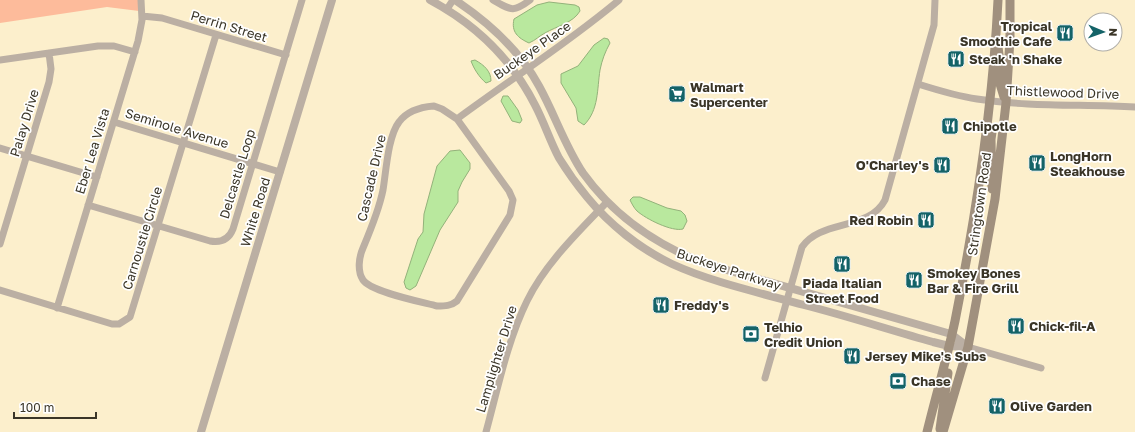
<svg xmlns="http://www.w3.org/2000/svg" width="1135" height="432" viewBox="0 0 1135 432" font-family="'Golos Text',sans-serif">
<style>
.green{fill:#fdbb9b}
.water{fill:#b9e89e;stroke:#93b27a}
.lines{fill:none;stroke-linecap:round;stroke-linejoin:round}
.minor{stroke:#bbafa3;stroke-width:7}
.tertiary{stroke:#bbafa3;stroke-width:8}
.secondary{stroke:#a0907e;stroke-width:9}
.labels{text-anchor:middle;stroke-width:3.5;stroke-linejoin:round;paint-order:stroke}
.street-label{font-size:13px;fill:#3a3527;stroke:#fff}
.poi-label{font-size:13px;font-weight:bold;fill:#3a3527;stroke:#fff;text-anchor:start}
</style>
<rect width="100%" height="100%" fill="#fcefcc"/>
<path class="green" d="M 0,0 L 139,0 L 139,11 L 107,7 L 0,23 Z"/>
<path class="water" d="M 549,2 L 575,5 L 579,7 L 580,11 C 573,23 557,26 545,33 C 539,36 536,40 529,43 C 518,38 511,32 514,19 L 537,5 Z
M 604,38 L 608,39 L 610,43 C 605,52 602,60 600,70 C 597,89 599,110 584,125 L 578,121 L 576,108 L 561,83 L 561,74 L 578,66 L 594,45 Z
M 475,60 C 484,65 491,71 491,81 L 486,83 C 479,77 474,69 471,61 Z
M 503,96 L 508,96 L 518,110 L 522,120 L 520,123 L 512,121 L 501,101 Z
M 460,150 L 470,163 L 470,169 L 462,182 L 458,191 L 458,202 L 440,230 L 416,286 L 410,290 L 406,288 L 404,282 L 418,239 L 423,232 L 424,214 L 437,166 L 450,151 Z
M 633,197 L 640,197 L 667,208 L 681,211 L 685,215 L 687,221 L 683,229 C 672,232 646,219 637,211 C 634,208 632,204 630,200 Z"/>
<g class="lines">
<path class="minor" d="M 493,0 C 511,10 513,13 530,0
M 447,9 L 453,0
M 142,16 L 162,18 L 286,55
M 0,60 L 98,46 L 114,46 L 135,52
M 918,84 C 937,90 956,96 977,99 C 1029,107 1082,104 1135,107
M 434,106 L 442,109 L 457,119 L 509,191 L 513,200 L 510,215 L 457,301 C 451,306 445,306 437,306 C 422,302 371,292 363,280 C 357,271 359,257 363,248 C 371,229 379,210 383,190 C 386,172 388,136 399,122 C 407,111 421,107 434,106 Z
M 457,119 C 511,79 568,43 619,0
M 114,122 L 280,172
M 0,148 L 97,177
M 88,205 L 210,241 C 221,243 229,239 233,229 L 302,0
M 0,244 L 49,82 L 51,69 L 49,53
M 0,290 L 112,324 L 119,324 L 130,317 L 216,35
M 57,308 L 138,41 L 142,20 L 141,0
M 968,347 L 1041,368
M 765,378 L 802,247 C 821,219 869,231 885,200 L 934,25 L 935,0
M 486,432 C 498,388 507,342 527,301 C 545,264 579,231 607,202"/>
<path class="tertiary" d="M 430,0 C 475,24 512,60 535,105 C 544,122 550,141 559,158 C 567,171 577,185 587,197 C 609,224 640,249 672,264 C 711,282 761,293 804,305 C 847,316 890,330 933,342 L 949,346 L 968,347
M 455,0 C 488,22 520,51 539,86 C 555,115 565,146 583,173 C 614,216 656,245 706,264 L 951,334 L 968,347
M 201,432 L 332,0"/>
<path class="secondary" d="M 998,47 L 1001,69 L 1000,84 L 1004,97
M 992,132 L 991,139 L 992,189
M 940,429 L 948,373
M 927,432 C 936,395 947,358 955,321 C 976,215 993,107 998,0
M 943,432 L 968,347 L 995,199 L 1006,103 L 1010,39 L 1010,0"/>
</g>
<defs>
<symbol id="restaurant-square" viewBox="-11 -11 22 22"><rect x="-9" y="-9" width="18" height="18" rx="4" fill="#146368" stroke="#fff"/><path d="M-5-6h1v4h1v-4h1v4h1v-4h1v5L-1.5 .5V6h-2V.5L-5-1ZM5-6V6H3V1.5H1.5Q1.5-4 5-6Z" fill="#fff"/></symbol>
<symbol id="supermarket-square" viewBox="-11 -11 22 22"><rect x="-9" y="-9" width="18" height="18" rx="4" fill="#146368" stroke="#fff"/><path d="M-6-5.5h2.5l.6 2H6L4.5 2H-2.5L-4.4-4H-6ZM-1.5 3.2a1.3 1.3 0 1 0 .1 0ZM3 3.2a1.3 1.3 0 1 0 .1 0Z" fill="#fff"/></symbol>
<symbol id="bank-square" viewBox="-11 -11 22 22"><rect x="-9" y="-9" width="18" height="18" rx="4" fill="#146368" stroke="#fff"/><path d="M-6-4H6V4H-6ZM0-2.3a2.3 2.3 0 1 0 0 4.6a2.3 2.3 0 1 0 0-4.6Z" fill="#fff"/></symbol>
</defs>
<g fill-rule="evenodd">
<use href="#restaurant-square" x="1055" y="23" width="20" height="20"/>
<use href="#restaurant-square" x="946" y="49" width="20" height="20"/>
<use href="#supermarket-square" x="667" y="84" width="20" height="20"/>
<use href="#restaurant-square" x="940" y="116" width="20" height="20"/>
<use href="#restaurant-square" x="1027" y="153" width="20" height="20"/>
<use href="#restaurant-square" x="932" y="155" width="20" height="20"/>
<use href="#restaurant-square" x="916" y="210" width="20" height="20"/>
<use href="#restaurant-square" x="832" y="254" width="20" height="20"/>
<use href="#restaurant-square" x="904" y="270" width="20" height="20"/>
<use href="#restaurant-square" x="651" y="295" width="20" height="20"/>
<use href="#restaurant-square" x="1006" y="316" width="20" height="20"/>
<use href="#bank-square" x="741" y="324" width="20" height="20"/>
<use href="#restaurant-square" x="842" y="346" width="20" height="20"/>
<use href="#bank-square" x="888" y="371" width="20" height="20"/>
<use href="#restaurant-square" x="987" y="396" width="20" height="20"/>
</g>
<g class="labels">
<g class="street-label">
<text transform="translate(229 26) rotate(17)" y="5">Perrin Street</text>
<text transform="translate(532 50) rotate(-35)" y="5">Buckeye Place</text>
<text transform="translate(1063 92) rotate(2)" y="5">Thistlewood Drive</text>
<text transform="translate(24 123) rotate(-73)" y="5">Palay Drive</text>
<text transform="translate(177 128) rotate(17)" y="5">Seminole Avenue</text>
<text transform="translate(92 151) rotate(-73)" y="5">Eber Lea Vista</text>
<text transform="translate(237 174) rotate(-73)" y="5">Delcastle Loop</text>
<text transform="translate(371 178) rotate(-77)" y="5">Cascade Drive</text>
<text transform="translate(979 204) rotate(-82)" y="5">Stringtown Road</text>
<text transform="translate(255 212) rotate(-73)" y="5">White Road</text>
<text transform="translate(142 238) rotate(-73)" y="5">Carnoustie Circle</text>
<text transform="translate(729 269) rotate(18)" y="5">Buckeye Parkway</text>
<text transform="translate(496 359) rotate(-73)" y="5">Lamplighter Drive</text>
</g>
<g class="poi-label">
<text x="1052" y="31" text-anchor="end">Tropical<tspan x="1052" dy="15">Smoothie Cafe</tspan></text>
<text x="969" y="64">Steak 'n Shake</text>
<text x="690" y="92">Walmart<tspan x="690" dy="15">Supercenter</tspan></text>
<text x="963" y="131">Chipotle</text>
<text x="1050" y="161">LongHorn<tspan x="1050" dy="15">Steakhouse</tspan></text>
<text x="929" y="170" text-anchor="end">O'Charley's</text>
<text x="913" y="225" text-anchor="end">Red Robin</text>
<text x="927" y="278">Smokey Bones<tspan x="927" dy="15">Bar &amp; Fire Grill</tspan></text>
<text x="842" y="288" text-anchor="middle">Piada Italian<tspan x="842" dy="15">Street Food</tspan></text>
<text x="674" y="310">Freddy's</text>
<text x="1029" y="331">Chick-fil-A</text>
<text x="764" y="332">Telhio<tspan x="764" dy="15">Credit Union</tspan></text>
<text x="865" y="361">Jersey Mike's Subs</text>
<text x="911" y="386">Chase</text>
<text x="1010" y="411">Olive Garden</text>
</g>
</g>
<g transform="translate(1103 32) rotate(92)"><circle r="19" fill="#ffffff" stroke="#b0aea9"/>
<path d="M0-3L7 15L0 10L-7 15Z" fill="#146368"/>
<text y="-6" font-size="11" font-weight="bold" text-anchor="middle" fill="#3a3527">N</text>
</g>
<path d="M14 412v6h82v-6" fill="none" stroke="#3a3527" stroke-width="2"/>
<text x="20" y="412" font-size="12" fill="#3a3527" stroke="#ffffff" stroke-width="3" paint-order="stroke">100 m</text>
</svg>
